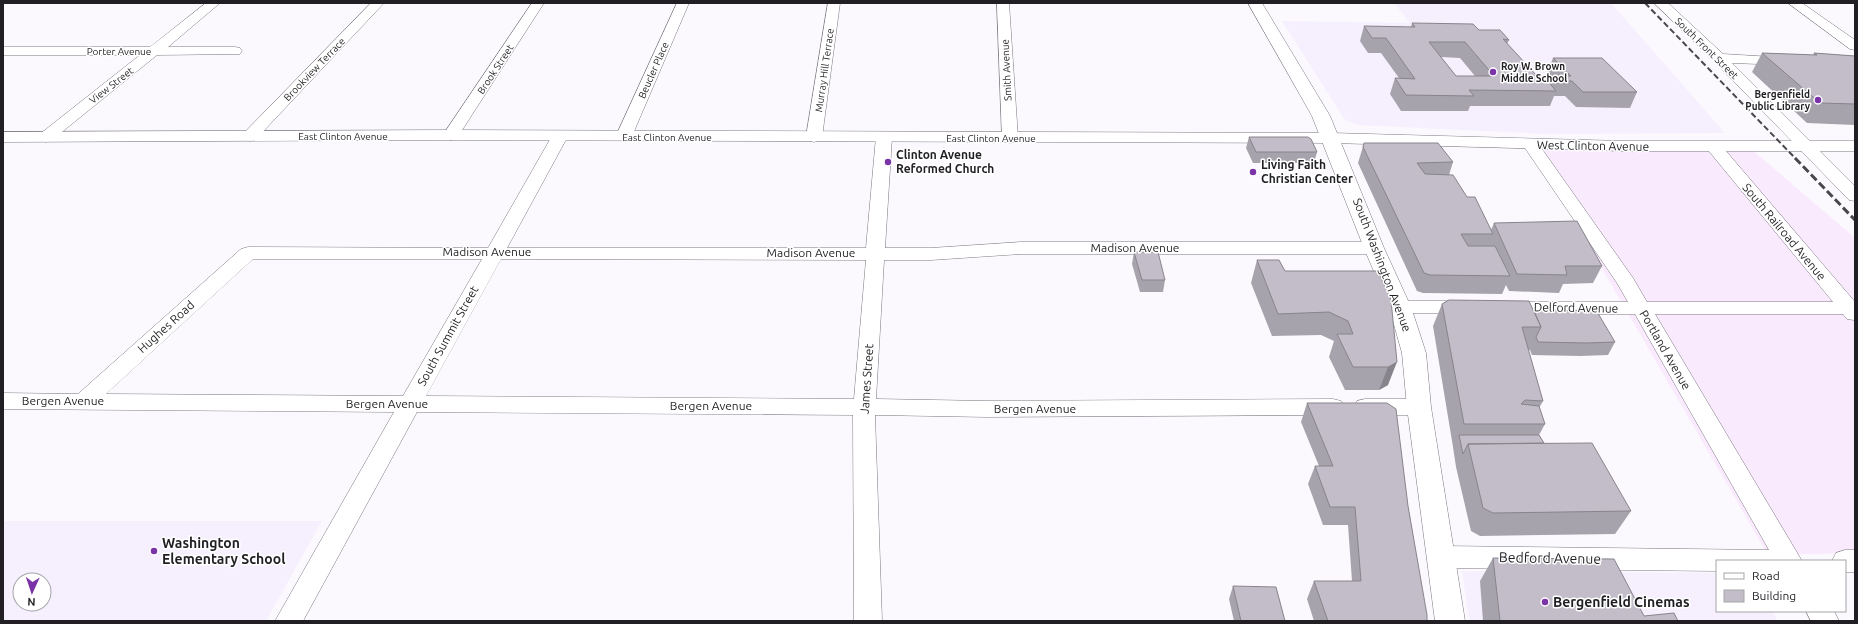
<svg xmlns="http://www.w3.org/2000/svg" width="1858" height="624" viewBox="0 0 1858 624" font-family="Ubuntu,sans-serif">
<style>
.built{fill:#f6f0fe;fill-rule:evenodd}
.industrial{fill:#faeafd}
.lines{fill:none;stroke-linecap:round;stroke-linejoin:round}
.minor-casing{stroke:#7a7680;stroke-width:1}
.tertiary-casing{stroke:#7a7680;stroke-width:1}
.primary-casing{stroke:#7a7680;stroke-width:1}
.minor{fill:#fff;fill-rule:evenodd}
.tertiary{fill:#fff;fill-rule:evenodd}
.primary{fill:#fff;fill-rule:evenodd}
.rail-far1{stroke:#49474b;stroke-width:2;stroke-dasharray:6 3;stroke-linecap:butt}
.rail{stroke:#49474b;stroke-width:3;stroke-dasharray:8 3.5;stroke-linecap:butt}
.wall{fill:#a7a3ac;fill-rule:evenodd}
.shaded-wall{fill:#88848c}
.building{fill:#c2bdc8;stroke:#88848c;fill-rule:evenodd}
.poi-dot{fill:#7a34a7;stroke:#fff;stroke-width:1.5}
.labels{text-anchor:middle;stroke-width:3;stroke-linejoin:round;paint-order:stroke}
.far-street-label{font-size:10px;fill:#211f23;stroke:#fff}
.far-poi-label{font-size:10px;font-weight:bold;fill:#211f23;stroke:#fff;text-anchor:start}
.street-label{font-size:12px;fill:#211f23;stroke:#fff}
.poi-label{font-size:12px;font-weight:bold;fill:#211f23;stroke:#fff;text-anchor:start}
.near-poi-label{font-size:14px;font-weight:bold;fill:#211f23;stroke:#fff;text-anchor:start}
.near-street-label{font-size:14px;fill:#211f23;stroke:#fff}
</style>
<rect width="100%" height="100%" fill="#fbf9fe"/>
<path class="built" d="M 1394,3 L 1611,3 L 1725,133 L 1545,134 L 1358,125 L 1345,120 L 1282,21 L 1410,23 Z
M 3,521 L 322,521 L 266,621 L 3,621 ZM 20,580 L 44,580 L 44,604 L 20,604 Z
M 1462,571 L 1717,573 L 1717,611 L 1772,611 L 1778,621 L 1469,621 Z"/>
<path class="industrial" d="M 1531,146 L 1750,148 L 1855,238 L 1855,553 L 1768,555 Z"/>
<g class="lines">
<defs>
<path id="minor" d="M 206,3 L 220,3 L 168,47 L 235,47 L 240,48 L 242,51 L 240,54 L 157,55 L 52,140 L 46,142 L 40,140 L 38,137 L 40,134 L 140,55 L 3,55 L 3,47 L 150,47 Z
M 371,3 L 384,3 L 256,139 L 250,141 L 244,139 L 242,136 L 244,133 Z
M 532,3 L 544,3 L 457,138 L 451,140 L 445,138 L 443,135 Z
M 677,3 L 689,3 L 632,136 L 630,139 L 624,141 L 618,139 L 616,136 Z
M 828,3 L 840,3 L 822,137 L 820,140 L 814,142 L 808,140 L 806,137 Z
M 997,3 L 1009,3 L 1018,138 L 1016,141 L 1010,143 L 1004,141 L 1002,138 Z
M 1654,3 L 1668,3 L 1723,54 L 1790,58 L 1792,61 L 1790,64 L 1785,65 L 1732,63 L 1855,186 L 1855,201 L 1849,200 L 1714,61 Z
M 1788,3 L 1802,3 L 1855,40 L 1855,50 L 1850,49 Z
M 560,131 L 566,133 L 568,136 L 507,248 L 866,248 L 876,137 L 878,134 L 884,132 L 890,134 L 892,137 L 885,248 L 931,248 L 1021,242 L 1374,242 L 1381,244 L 1383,248 L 1381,252 L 1374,254 L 1021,254 L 931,260 L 884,260 L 876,399 L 988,401 L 1333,399 L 1341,401 L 1344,407 L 1341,413 L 1333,415 L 988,417 L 875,415 L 882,621 L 854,621 L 853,415 L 417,412 L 303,621 L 275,621 L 394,412 L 3,409 L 3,393 L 78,394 L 241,249 L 248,247 L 488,248 L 552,136 L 554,133 ZM 253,259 L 482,259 L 403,396 L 106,394 ZM 501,259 L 866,260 L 854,399 L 426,396 Z
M 1531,140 L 1537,142 L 1633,278 L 1647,302 L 1833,302 L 1708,150 L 1706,147 L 1708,144 L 1714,142 L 1720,144 L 1855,302 L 1854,320 L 1847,319 L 1843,314 L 1655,314 L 1802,561 L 1717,561 L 1717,571 L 1442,568 L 1433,564 L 1429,557 L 1433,550 L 1442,546 L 1769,550 L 1635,314 L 1504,314 L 1497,313 L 1494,308 L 1497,303 L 1504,302 L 1628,302 L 1617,283 L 1523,145 L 1525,142 Z
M 1400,301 L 1468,301 L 1475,303 L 1478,307 L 1475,311 L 1468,313 L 1400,313 L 1393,311 L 1390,307 L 1393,303 Z
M 1365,399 L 1419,399 L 1427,401 L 1430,407 L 1427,413 L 1419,415 L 1365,415 L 1357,413 L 1354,407 L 1357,401 Z
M 1845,550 L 1855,550 L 1855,572 L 1845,572 L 1845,561 L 1832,561 L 1836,553 Z
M 1806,611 L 1834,611 L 1839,621 L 1811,621 Z"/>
<path id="tertiary" d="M 451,130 L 1331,133 L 1623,141 L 1855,141 L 1855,151 L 1623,151 L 1331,143 L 451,140 L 3,142 L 3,132 Z"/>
<path id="primary" d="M 1248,3 L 1262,3 L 1330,116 L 1384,248 L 1411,307 L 1426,353 L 1431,407 L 1465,621 L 1435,621 L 1407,407 L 1402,353 L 1389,307 L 1364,248 L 1312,116 Z"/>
</defs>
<use href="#minor" class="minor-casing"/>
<use href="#tertiary" class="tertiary-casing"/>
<use href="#primary" class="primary-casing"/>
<use href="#minor" class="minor"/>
<use href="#tertiary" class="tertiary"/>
<use href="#primary" class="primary"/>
<path class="rail-far1" d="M 1645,3 L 1796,159"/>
<path class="rail" d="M 1795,158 L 1855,220"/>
</g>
<path class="wall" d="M 1412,23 L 1479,30 L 1509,40 L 1507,44 L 1537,76 L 1549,76 L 1547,73 L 1553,58 L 1637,92 L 1630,108 L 1576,107 L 1565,96 L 1554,96 L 1550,106 L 1470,106 L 1468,111 L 1401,111 L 1390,94 L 1395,78 L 1399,78 L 1381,53 L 1368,53 L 1360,41 L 1364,26 L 1411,27 ZM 1441,57 L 1460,58 L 1475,76 L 1456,76 Z
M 1762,53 L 1813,55 L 1814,53 L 1855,56 L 1855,125 L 1807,123 L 1752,72 Z
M 1249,137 L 1317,152 L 1314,163 L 1253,163 L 1246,148 Z
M 1364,143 L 1453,162 L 1449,175 L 1467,197 L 1491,230 L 1494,223 L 1602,266 L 1593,283 L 1563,284 L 1559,293 L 1509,291 L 1506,285 L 1502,294 L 1423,293 L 1417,291 L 1358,163 Z
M 1134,252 L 1165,280 L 1163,292 L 1140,292 L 1132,264 Z
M 1257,260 L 1285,271 L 1391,300 L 1388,385 L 1379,390 L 1345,390 L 1329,357 L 1334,341 L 1321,335 L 1272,336 L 1251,283 Z
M 1442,304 L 1534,311 L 1615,342 L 1608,355 L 1580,356 L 1532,355 L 1530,350 L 1528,350 L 1543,401 L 1539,408 L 1545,424 L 1539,435 L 1544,443 L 1631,511 L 1615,534 L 1480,536 L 1471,531 L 1456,467 L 1453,447 L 1433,326 Z
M 1307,403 L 1408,506 L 1427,621 L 1314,621 L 1307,599 L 1314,581 L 1352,581 L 1348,525 L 1323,525 L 1308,484 L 1315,466 L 1319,466 L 1301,422 Z
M 1493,558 L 1644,616 L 1678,621 L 1483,621 L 1480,581 Z
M 1233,586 L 1285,621 L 1234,621 L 1229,599 Z"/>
<path class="shaded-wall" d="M 1397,362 L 1388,385 L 1379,390 L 1388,367 Z"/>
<path class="building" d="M 1412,23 L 1473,24 L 1479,30 L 1500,30 L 1509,40 L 1503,39 L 1537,76 L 1571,76 L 1553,58 L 1602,58 L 1637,92 L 1583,92 L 1572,81 L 1547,80 L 1556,91 L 1469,90 L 1474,96 L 1406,95 L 1395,78 L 1415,79 L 1386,38 L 1372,38 L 1364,26 L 1415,27 ZM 1429,42 L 1465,42 L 1494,76 L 1456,76 Z
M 1762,53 L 1817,55 L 1814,53 L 1855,56 L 1855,104 L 1820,103 Z
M 1249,137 L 1308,137 L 1311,139 L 1317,152 L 1256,152 Z
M 1364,143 L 1438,143 L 1453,162 L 1417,163 L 1425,174 L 1453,175 L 1467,197 L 1475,197 L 1493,234 L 1461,234 L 1468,246 L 1495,246 L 1510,276 L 1430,275 L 1424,273 L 1363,147 Z
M 1577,221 L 1602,266 L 1565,266 L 1567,275 L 1517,274 L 1494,223 Z
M 1134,252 L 1158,252 L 1165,280 L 1142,280 Z
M 1257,260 L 1279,260 L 1285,271 L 1378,271 L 1391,300 L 1397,362 L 1388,367 L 1353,367 L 1337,334 L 1353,334 L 1348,321 L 1329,312 L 1278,314 Z
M 1449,300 L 1529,301 L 1541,327 L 1522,327 L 1543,401 L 1525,400 L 1521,404 L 1539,406 L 1545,424 L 1464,424 L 1442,304 Z
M 1596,310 L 1615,342 L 1586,343 L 1538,342 L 1536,337 L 1541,327 L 1534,311 Z
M 1307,403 L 1387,403 L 1396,409 L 1408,506 L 1427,615 L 1427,621 L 1328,621 L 1314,581 L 1361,581 L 1355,507 L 1330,507 L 1315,466 L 1333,466 Z
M 1459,435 L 1539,435 L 1544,443 L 1468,444 L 1463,454 Z
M 1592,443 L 1631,511 L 1493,513 L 1483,508 L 1468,444 Z
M 1493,558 L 1614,559 L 1644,616 L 1674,613 L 1678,621 L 1500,621 Z
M 1233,586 L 1276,587 L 1285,621 L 1241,621 Z"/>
<g class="poi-dot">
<circle cx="1493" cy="72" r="4"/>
<circle cx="1818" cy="100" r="4"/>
<circle cx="888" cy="162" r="4"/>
<circle cx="1253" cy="172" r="4"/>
<circle cx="154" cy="551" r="4"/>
<circle cx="1545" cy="602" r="4"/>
</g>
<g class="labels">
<g class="far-street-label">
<text transform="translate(1707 48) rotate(44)" y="4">South Front Street</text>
<text x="119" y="55">Porter Avenue</text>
<text transform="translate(314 69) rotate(-46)" y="4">Brookview Terrace</text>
<text transform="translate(495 69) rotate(-57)" y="4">Brook Street</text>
<text transform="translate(653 70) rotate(-66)" y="4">Beucler Place</text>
<text transform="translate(824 70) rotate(-82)" y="4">Murray Hill Terrace</text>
<text transform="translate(1006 70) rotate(-93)" y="4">Smith Avenue</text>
<text transform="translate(111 85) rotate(-38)" y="4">View Street</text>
<text x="343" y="140">East Clinton Avenue</text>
<text x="667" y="141">East Clinton Avenue</text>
<text x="991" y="142">East Clinton Avenue</text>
</g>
<g class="far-poi-label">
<text x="1501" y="70">Roy W. Brown<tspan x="1501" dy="12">Middle School</tspan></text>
<text x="1810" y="98" text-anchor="end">Bergenfield<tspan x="1810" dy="12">Public Library</tspan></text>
</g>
<g class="street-label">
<text transform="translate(1593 146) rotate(1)" y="4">West Clinton Avenue</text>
<text transform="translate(1784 232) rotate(50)" y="4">South Railroad Avenue</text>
<text x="1135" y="252">Madison Avenue</text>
<text x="487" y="256">Madison Avenue</text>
<text x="811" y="257">Madison Avenue</text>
<text transform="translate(1382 265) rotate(69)" y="4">South Washington Avenue</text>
<text transform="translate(1576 308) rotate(1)" y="4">Delford Avenue</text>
<text transform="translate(166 327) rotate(-42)" y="4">Hughes Road</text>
<text transform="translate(448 336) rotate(-61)" y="4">South Summit Street</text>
<text transform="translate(1665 350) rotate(60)" y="4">Portland Avenue</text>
<text transform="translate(867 379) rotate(-86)" y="4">James Street</text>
<text x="63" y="405">Bergen Avenue</text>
<text x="387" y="408">Bergen Avenue</text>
<text x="711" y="410">Bergen Avenue</text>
<text x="1035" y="413">Bergen Avenue</text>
</g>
<g class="poi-label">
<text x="896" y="159">Clinton Avenue<tspan x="896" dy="14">Reformed Church</tspan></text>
<text x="1261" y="169">Living Faith<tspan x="1261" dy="14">Christian Center</tspan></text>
</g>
<g class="near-poi-label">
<text x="162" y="548">Washington<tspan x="162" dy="16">Elementary School</tspan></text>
<text x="1553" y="607">Bergenfield Cinemas</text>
</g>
<g class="near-street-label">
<text transform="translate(1550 558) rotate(1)" y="5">Bedford Avenue</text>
</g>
</g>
<rect width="1858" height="624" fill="none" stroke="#211f23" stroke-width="8"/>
<rect x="1716" y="560" width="130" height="52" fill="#ffffff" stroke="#a6a5a7"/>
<rect x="1724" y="573" width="20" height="6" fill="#ffffff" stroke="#a6a5a7"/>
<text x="1752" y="580" font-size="12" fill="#211f23">Road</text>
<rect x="1724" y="590" width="20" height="12" fill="#c2bdc8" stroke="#a6a5a7"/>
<text x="1752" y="600" font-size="12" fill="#211f23">Building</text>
<g transform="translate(32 592) rotate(183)"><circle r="19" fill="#ffffff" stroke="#a6a5a7"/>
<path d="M0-3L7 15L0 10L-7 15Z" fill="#7a34a7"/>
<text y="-6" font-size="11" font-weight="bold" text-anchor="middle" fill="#211f23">N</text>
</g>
</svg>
